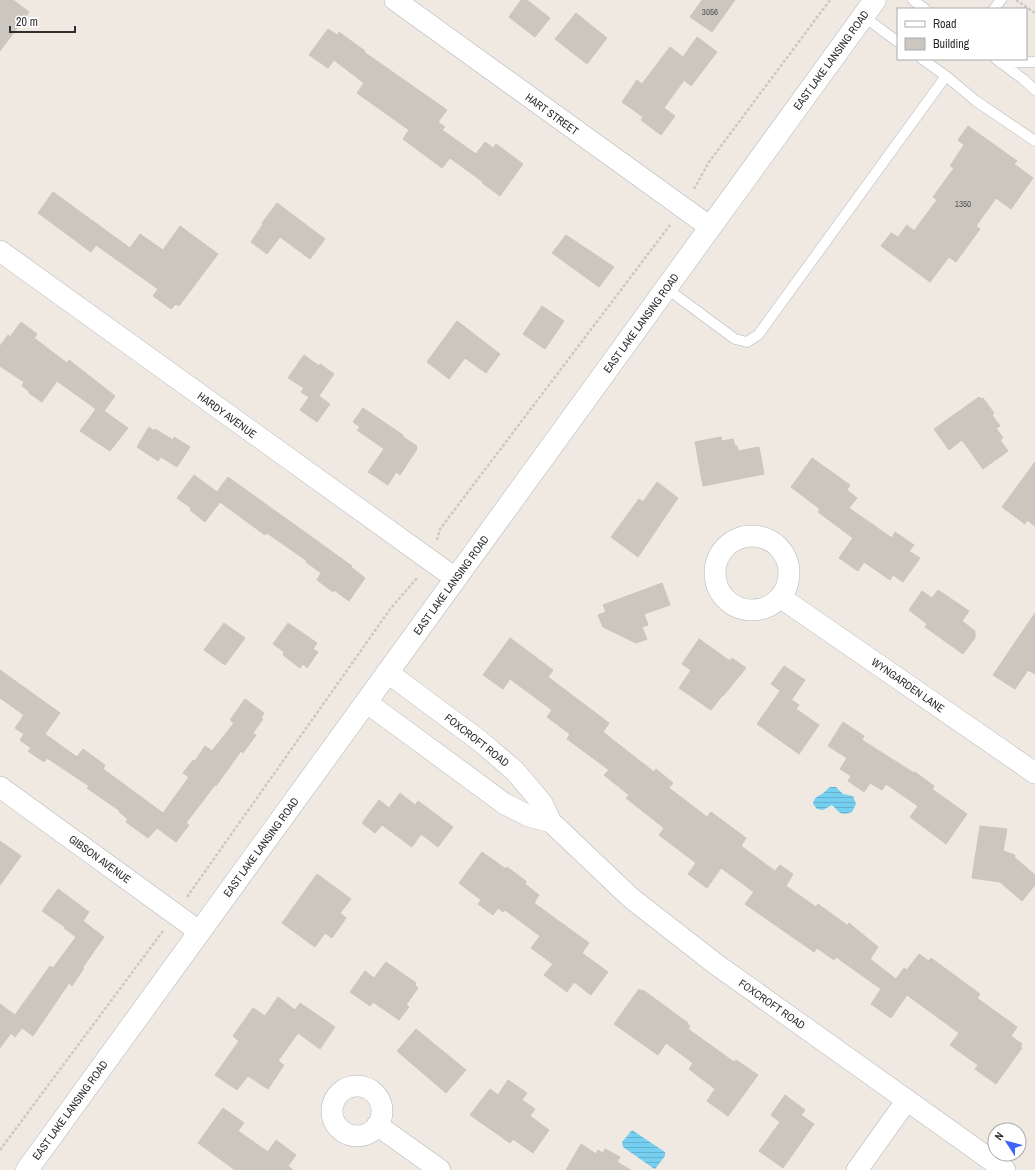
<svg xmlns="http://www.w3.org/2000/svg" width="1035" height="1170" viewBox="0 0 1035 1170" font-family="'Archivo Narrow',sans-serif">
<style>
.water{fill:url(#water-rules)}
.building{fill:#cbc7bf;stroke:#cbc5ba}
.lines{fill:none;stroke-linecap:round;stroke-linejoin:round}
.lane-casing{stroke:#b4b7c1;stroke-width:11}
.street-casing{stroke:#b4b7c1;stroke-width:22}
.secondary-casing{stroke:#b4b7c1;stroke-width:23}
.path{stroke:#c9c9c9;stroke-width:2.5;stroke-dasharray:3 2;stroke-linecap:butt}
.lane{stroke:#fff;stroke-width:10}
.street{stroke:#fff;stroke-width:21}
.secondary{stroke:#fff;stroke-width:22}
.labels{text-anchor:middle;stroke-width:3;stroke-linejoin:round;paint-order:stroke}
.number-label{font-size:9px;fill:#555452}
.street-label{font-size:11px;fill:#2e2e2e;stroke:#fff}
</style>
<defs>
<pattern id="water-rules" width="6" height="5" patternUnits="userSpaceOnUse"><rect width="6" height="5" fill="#75cff0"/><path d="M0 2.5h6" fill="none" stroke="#66b2ce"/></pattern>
</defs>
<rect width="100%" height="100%" fill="#efe9e1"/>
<path class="water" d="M 830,787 L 836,787 L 843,794 L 853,796 L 856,804 L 852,812 L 845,814 L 840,813 L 832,805 L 823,810 L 817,809 L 813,804 C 814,797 817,797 822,794 C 825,792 827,789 830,787 Z
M 632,1130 L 665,1152 L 665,1156 L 655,1169 L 653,1168 L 623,1147 L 622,1142 Z"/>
<path class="building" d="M 0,0 L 13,0 L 29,12 L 0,51 Z
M 521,0 L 527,0 L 550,18 L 535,37 L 509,17 Z
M 702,0 L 735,0 L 712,32 L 690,17 Z
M 576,13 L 607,38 L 587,64 L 555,39 Z
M 328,29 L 337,35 L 339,32 L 365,51 L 364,52 L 447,110 L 438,122 L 445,127 L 442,130 L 476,154 L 485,142 L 493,148 L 496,144 L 523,164 L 500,196 L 482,183 L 483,182 L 450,158 L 442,168 L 403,139 L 409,130 L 357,93 L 364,83 L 334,60 L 328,68 L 309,55 Z
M 697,37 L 717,52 L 691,86 L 684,80 L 664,108 L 675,116 L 661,135 L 641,120 L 643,117 L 622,102 L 637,80 L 642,84 L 670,47 L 683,57 Z
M 968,126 L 1017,161 L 1014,164 L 1033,178 L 1011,209 L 996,198 L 976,226 L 980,229 L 956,262 L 949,257 L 930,282 L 881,246 L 891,233 L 898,237 L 907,225 L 914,231 L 937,200 L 933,197 L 954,168 L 950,166 L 964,145 L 958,140 Z
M 53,192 L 130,248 L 140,234 L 163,250 L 180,226 L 218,254 L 179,306 L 176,304 L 171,309 L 153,296 L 158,289 L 96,245 L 91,252 L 38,213 Z
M 277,203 L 325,239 L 310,259 L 280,237 L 267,254 L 251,242 L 263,224 L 262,223 Z
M 566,235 L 614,267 L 599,287 L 552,253 Z
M 542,306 L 564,321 L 545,349 L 523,334 Z
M 457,321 L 500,354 L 486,373 L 465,358 L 449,379 L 427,362 Z
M 21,322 L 37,334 L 34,338 L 67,363 L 69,360 L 115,396 L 104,411 L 128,428 L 110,451 L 80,431 L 96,409 L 57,381 L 42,402 L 29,393 L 29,391 L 22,386 L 24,382 L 0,366 L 0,346 L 8,335 L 10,337 Z
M 304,355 L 319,366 L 320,364 L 334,374 L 319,396 L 330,404 L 317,422 L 300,410 L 309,397 L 301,392 L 304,388 L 288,378 Z
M 979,397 L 981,399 L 983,398 L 994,413 L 992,415 L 1000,426 L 996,428 L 1003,438 L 1000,440 L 1008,451 L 983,469 L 962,440 L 949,450 L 934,429 Z
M 363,408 L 403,435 L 403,437 L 417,446 L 416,448 L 417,449 L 400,475 L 396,472 L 388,485 L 368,472 L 384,449 L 357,430 L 360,427 L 353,422 Z
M 149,427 L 154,431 L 155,429 L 173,440 L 174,437 L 190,447 L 177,467 L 161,457 L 158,461 L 137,447 Z
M 721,437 L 722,441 L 733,439 L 735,446 L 737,446 L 738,451 L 759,447 L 764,474 L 703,486 L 695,442 Z
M 812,458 L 850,485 L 847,490 L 857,498 L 849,508 L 892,538 L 895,532 L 914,545 L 909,551 L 920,558 L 903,582 L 893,575 L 890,580 L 864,562 L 858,571 L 839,558 L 853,538 L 818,512 L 820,509 L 791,487 Z
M 1035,462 L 1035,526 L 1027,520 L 1025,524 L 1002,507 Z
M 194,475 L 217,492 L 228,477 L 352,566 L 351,567 L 365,578 L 349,601 L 334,590 L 333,592 L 317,580 L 321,573 L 306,562 L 307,561 L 267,533 L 265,535 L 220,502 L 205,522 L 190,510 L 191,508 L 177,498 Z
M 657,482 L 678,498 L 638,557 L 611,537 L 639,499 L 643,502 Z
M 662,583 L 670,605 L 644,614 L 648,625 L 642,627 L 647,639 L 636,643 L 603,627 L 598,615 L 606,612 L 603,605 Z
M 938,590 L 969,611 L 962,621 L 975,631 L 975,638 L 963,654 L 925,627 L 927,624 L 909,610 L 922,591 L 932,598 Z
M 1035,613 L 1035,674 L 1028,670 L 1015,689 L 993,675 Z
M 224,623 L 245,638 L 225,665 L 204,650 Z
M 288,623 L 317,643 L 313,649 L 318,652 L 307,668 L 303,664 L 300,668 L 283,655 L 284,652 L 273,644 Z
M 510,638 L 553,670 L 548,677 L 609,723 L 603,732 L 654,772 L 656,769 L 673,783 L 669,788 L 707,817 L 711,812 L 746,838 L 741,846 L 775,871 L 780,865 L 793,874 L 786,886 L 816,907 L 818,904 L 847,925 L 849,923 L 878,947 L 870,959 L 896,979 L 904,968 L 907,970 L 919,954 L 929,961 L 931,958 L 980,994 L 977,998 L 1017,1027 L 1011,1036 L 1022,1044 L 1020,1047 L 1022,1048 L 996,1084 L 975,1069 L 978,1065 L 950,1045 L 959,1033 L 907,995 L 891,1018 L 871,1004 L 881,989 L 836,957 L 834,960 L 817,948 L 814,952 L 745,904 L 754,892 L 721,868 L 707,888 L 688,874 L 696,863 L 659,835 L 664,828 L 626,798 L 629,795 L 604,775 L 609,770 L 567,739 L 570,734 L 547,717 L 552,710 L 510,679 L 503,689 L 483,675 Z
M 699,639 L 730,661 L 732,658 L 746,668 L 723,696 L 722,696 L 711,710 L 679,688 L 691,670 L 682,664 Z
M 784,666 L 805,680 L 792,699 L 771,684 Z
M 0,670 L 60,713 L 45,734 L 77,757 L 83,749 L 105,765 L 103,769 L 163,813 L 189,777 L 183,773 L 193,760 L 195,761 L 205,746 L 212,751 L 234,723 L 230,720 L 245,699 L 264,713 L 261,718 L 263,719 L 253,733 L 256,735 L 243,753 L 241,751 L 216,786 L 215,785 L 186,823 L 189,825 L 176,842 L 157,828 L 148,838 L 126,822 L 128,819 L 119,812 L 120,811 L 87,788 L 89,786 L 47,758 L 44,762 L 28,751 L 31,748 L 20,740 L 24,734 L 15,728 L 24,715 L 0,698 Z
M 780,691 L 799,705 L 796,709 L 819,725 L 799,754 L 757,724 Z
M 843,722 L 864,736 L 862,740 L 914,773 L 915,772 L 934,786 L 932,789 L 967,814 L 946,844 L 910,817 L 918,806 L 886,784 L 882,790 L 870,783 L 864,792 L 848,781 L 851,776 L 840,769 L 847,758 L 828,746 Z
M 400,793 L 415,805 L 418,801 L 453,827 L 438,847 L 421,834 L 412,847 L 382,825 L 375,833 L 362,823 L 379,800 L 389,808 Z
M 980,826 L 1007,829 L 1003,851 L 1015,855 L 1014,857 L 1035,875 L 1035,885 L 1022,901 L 1000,882 L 972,878 Z
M 0,841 L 21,856 L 0,885 Z
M 482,852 L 506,869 L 507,867 L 526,881 L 525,884 L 539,895 L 534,903 L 589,943 L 582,953 L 608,972 L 591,995 L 574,982 L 567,992 L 544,975 L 553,964 L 531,948 L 540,936 L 505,910 L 503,912 L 498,908 L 493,915 L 478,904 L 481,900 L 459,883 Z
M 317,874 L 351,899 L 340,913 L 346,918 L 332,938 L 325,933 L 315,947 L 282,923 Z
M 58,889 L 89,912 L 83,921 L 104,937 L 83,967 L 84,968 L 72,986 L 69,983 L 33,1036 L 22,1028 L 15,1037 L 11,1033 L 0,1048 L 0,1004 L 15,1015 L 50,966 L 53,968 L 76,937 L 64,928 L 65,927 L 42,911 Z
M 386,962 L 416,983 L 415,985 L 418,988 L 406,1005 L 409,1007 L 399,1020 L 373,1002 L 370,1006 L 350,992 L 365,971 L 374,978 Z
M 639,989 L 642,991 L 643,990 L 688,1023 L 687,1024 L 690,1026 L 688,1029 L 734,1062 L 736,1060 L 758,1075 L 728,1116 L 707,1101 L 715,1089 L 689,1069 L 693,1063 L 666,1043 L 658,1055 L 614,1024 Z
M 278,997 L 295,1010 L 300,1003 L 335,1027 L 320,1049 L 298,1033 L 278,1061 L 284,1065 L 268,1089 L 248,1076 L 237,1090 L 215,1075 L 239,1041 L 233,1036 L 253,1008 L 265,1016 Z
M 416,1029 L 466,1070 L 446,1093 L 397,1051 Z
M 508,1080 L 527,1093 L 522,1100 L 535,1109 L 530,1116 L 549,1130 L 533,1153 L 513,1139 L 510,1143 L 470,1115 L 490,1089 L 498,1095 Z
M 785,1095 L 805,1110 L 801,1115 L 814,1124 L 783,1168 L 759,1151 L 780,1122 L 771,1115 Z
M 223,1108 L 244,1123 L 238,1131 L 268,1152 L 276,1140 L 296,1155 L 288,1166 L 293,1170 L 235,1170 L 198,1143 Z
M 581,1144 L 596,1154 L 598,1150 L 603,1153 L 605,1149 L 620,1157 L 617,1162 L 631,1170 L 566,1170 Z"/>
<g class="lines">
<defs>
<path id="lane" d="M 913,0 L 925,9
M 994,9 L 1001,0
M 863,16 L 898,42
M 996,59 L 1023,79 L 1035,90
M 1001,63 L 1035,62
M 946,76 L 976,101 L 1035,141
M 666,288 L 735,339 L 747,342 L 758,335 L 946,76 L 922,59"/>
<path id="street" d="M 395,0 L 710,227
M 0,251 L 455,578
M715 573a37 37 0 1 1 74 0a37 37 0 1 1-74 0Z
M 780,597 L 1035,773
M 387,672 L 480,741 L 515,771 L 542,803 L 551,822 L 631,898 L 717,965 L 1005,1170
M 366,702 L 505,804 L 529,816 L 551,822
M 0,787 L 200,932
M332 1111a25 25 0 1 1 50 0a25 25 0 1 1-50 0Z
M 377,1125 L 440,1170
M 857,1170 L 907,1100"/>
<path id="secondary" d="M 27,1170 L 875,0"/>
</defs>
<use href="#lane" class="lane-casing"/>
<use href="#street" class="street-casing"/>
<use href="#secondary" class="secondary-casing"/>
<path class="path" d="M 1016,0 L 1035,13
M 694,189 L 709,162 L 830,0
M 437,540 L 440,529 L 670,225
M 187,897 L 391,608 L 418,577
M 0,1150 L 163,931"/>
<use href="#lane" class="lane"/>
<use href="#street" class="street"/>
<use href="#secondary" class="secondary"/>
</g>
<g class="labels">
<g class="number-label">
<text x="710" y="15">3056</text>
<text x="963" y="207">1350</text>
</g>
<g class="street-label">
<text transform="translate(831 60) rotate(-54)" y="4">EAST LAKE LANSING ROAD</text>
<text transform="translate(552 114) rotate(36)" y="4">HART STREET</text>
<text transform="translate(641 323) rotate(-54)" y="4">EAST LAKE LANSING ROAD</text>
<text transform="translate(227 415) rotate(36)" y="4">HARDY AVENUE</text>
<text transform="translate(451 585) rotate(-54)" y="4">EAST LAKE LANSING ROAD</text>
<text transform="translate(908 685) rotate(35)" y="4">WYNGARDEN LANE</text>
<text transform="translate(477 740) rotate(38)" y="4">FOXCROFT ROAD</text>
<text transform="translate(261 847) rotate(-54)" y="4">EAST LAKE LANSING ROAD</text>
<text transform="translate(100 859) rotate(36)" y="4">GIBSON AVENUE</text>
<text transform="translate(772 1004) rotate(35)" y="4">FOXCROFT ROAD</text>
<text transform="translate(70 1110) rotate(-54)" y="4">EAST LAKE LANSING ROAD</text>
</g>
</g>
<rect x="897" y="8" width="130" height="52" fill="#ffffff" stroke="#ababab"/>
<rect x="905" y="21" width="20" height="6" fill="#ffffff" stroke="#ababab"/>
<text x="933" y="28" font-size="12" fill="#2e2e2e">Road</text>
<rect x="905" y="38" width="20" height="12" fill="#cbc7bf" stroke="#ababab"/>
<text x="933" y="48" font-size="12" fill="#2e2e2e">Building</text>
<g transform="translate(1007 1142) rotate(306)"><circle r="19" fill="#ffffff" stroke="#ababab"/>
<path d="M0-3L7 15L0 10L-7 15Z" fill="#4264fb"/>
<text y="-6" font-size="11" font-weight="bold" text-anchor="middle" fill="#2e2e2e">N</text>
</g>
<path d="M10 26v6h65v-6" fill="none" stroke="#2e2e2e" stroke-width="2"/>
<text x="16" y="26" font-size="12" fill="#2e2e2e" stroke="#ffffff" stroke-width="3" paint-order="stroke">20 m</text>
</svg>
